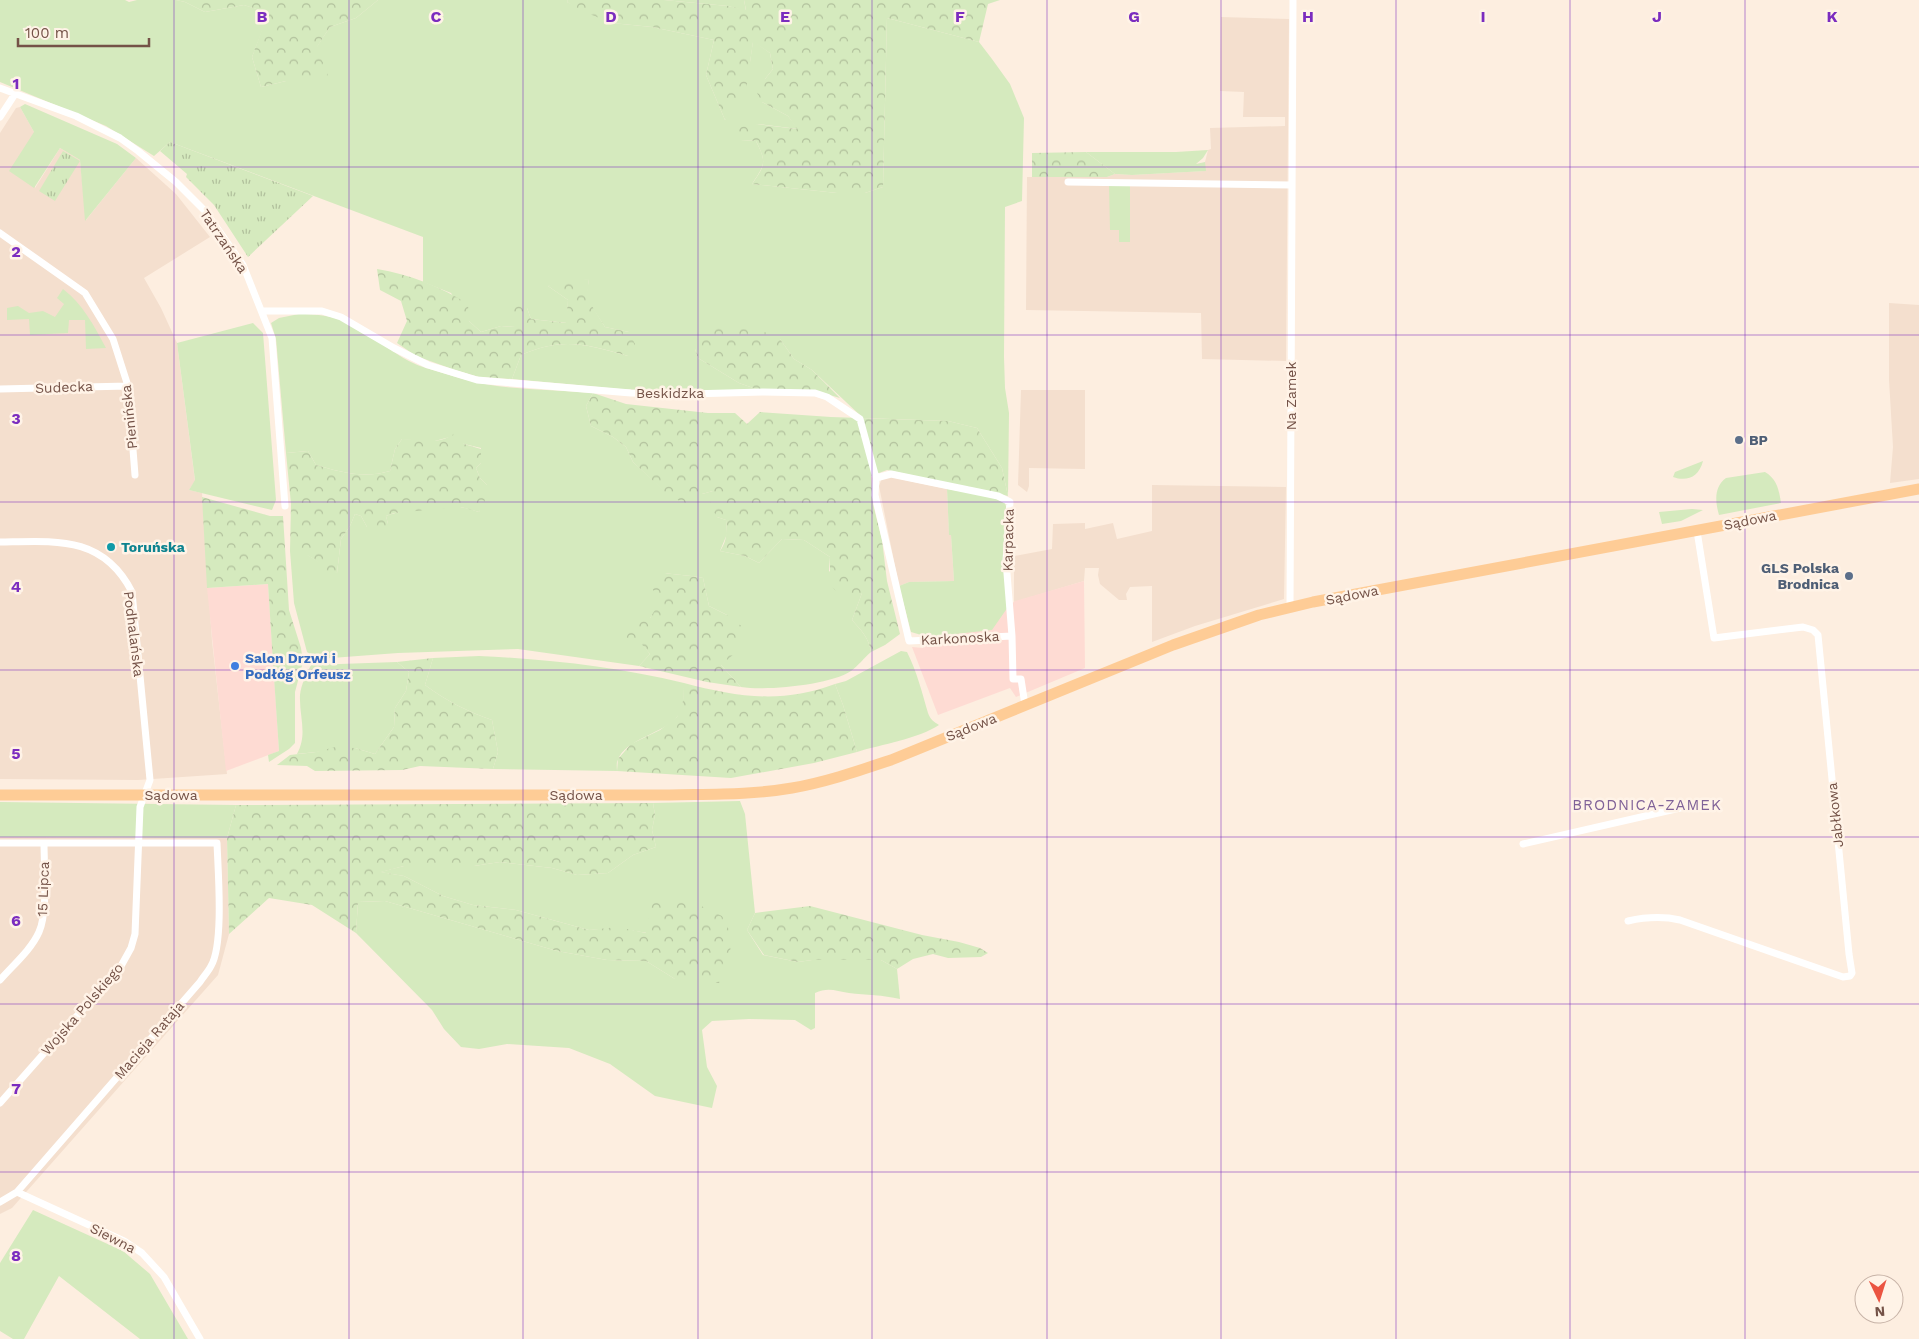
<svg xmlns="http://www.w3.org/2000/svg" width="1919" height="1339" viewBox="0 0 1919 1339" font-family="'Work Sans',sans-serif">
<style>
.residential{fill:#f4dfce}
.commercial{fill:#fedbd3}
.green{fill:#d5eabe}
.forest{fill:url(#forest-crowns)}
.park{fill:url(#park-tufts)}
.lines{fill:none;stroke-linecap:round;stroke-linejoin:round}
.minor{stroke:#fff;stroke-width:7}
.primary{stroke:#fecc96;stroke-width:11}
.grid{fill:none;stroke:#7b2cbf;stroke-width:1;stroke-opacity:0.55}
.service-dot{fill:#5c6f8a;stroke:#fff3e7;stroke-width:2}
.culture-dot{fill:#0f9aa8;stroke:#fff3e7;stroke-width:2}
.shop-dot{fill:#3f7fe0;stroke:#fff3e7;stroke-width:2}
.labels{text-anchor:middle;stroke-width:5;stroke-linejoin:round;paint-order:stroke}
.street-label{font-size:14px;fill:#745247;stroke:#fff3e7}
.service-label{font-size:14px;font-weight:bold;fill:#4e5e75;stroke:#fff3e7;text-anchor:start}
.culture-label{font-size:14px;font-weight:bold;fill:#0d838f;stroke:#fff3e7;text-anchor:start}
.shop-label{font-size:14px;font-weight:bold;fill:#366cbe;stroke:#fff3e7;text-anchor:start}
.neighbourhood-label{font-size:15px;letter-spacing:1px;fill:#806298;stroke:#fff3e7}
.grid-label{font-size:16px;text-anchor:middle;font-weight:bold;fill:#7b2cbf;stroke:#fff3e7;stroke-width:5;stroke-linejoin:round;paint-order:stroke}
</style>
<defs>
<pattern id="forest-crowns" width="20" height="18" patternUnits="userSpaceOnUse" patternTransform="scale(1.25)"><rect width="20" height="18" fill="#d5eabe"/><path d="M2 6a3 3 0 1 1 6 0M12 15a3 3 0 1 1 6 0" fill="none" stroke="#b1c09c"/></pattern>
<pattern id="park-tufts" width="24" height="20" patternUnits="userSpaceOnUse" patternTransform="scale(1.25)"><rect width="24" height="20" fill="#d5eabe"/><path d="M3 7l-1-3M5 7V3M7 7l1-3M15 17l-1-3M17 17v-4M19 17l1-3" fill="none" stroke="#b1c09c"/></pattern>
</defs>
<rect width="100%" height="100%" fill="#fdeee0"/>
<path class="residential" d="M 1221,17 L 1289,19 L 1286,361 L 1202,359 L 1201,313 L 1026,310 L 1027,177 L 1107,177 L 1115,174 L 1132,175 L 1205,171 L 1205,162 L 1208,150 L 1211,149 L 1210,128 L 1285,126 L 1285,117 L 1243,117 L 1244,92 L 1220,91 Z
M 20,107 L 34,132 L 35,188 L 60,148 L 80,160 L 86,220 L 136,158 L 176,194 L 210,237 L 144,278 L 161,308 L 177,343 L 195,481 L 189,490 L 202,493 L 212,641 L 227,774 L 138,780 L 0,779 L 0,133 L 16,108 Z
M 1889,303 L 1919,305 L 1919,479 L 1890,483 L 1893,447 L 1889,380 Z
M 1021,390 L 1085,390 L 1085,469 L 1029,468 L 1029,486 L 1027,492 L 1018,485 Z
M 890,477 L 947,489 L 949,534 L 951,535 L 954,581 L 909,582 L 899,586 L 879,486 L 882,478 Z
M 1152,485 L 1286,487 L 1284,599 L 1195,626 L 1152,642 L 1152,586 L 1130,587 L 1126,594 L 1127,600 L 1119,600 L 1100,584 L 1098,575 L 1099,568 L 1085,568 L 1084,581 L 1014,602 L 1014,556 L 1052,549 L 1053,524 L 1085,523 L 1085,529 L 1113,523 L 1117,539 L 1152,531 Z
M 0,837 L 227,838 L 229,934 L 218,975 L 12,1208 L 0,1214 Z"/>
<path class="commercial" d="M 1084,581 L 1085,668 L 1016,697 L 1010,688 L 938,715 L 912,647 L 923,648 L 928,637 L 1008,607 L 1015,601 Z
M 268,584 L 279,751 L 226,771 L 207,588 Z"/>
<path class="green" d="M 0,0 L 125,0 L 129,2 L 137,0 L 176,0 L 185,2 L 205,12 L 244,5 L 269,13 L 252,57 L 261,87 L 286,81 L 329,81 L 316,48 L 330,27 L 356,18 L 378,0 L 568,0 L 567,2 L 612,23 L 652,27 L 714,40 L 706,75 L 725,120 L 750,62 L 753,41 L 770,53 L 773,69 L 765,79 L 762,102 L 788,116 L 798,129 L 757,124 L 741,140 L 756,141 C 767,163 765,164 752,184 L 837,193 L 865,193 L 883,187 L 887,18 L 979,42 L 992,59 L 1010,84 L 1024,118 L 1022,201 L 1005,207 L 1004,357 L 1005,388 L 1009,413 L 1008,496 L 1002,468 L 977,428 L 948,421 L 863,418 L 812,370 L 794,359 L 780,339 L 695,349 L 698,358 L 739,383 L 756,389 L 683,392 L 620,389 L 512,379 L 521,355 C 563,337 585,344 628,356 L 629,332 L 605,327 L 586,298 L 589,279 L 548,286 L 568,300 L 567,323 L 531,319 L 527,308 L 515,327 L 501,326 L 481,332 L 469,321 L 451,293 L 423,282 L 423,237 L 170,142 L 154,156 L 106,126 L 0,82 Z
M 664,0 L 744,0 L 746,11 L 728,6 Z
M 25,104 L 117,144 L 136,158 L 85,221 L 80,160 L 60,148 L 34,188 L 9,171 L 34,132 L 20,107 Z
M 1208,150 L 1203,158 L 1196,164 L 1205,162 L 1206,171 L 1132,175 L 1115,174 L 1086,152 L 1176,152 Z
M 1109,186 L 1130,186 L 1130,242 L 1119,242 L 1119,230 L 1110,230 Z
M 63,289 C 83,304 94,326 106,348 L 86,349 L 85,320 L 69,320 L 68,333 L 30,335 L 29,319 L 7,320 L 7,308 L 18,306 L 29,313 L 43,311 L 55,317 L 64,304 L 57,298 Z
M 299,314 C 316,314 335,316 351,324 C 376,336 396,358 423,367 C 447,374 472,383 497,386 C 529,390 561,390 593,393 L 586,406 L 591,426 L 613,437 L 626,447 L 633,462 L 670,496 L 702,494 L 713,491 L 717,517 L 726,520 L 727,534 L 720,551 L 745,556 L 759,563 L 782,539 L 804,540 L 830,557 L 829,571 L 862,593 L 852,620 C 861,630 869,638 871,652 C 864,658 858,666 851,671 C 830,685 767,691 741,687 L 721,665 L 727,615 L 709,606 L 703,578 C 690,575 678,575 665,573 L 664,600 L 650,618 L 639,640 L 650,654 L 639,666 L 518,649 L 398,653 L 318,659 L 307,652 L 294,603 L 290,551 L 301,551 L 337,573 L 341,539 L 350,526 L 355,514 L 361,516 L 367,527 L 388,524 L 386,516 C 404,509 441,506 460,507 C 466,508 473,510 479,512 L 487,485 L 480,478 L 476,468 L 481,463 L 481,448 L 464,444 L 450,437 L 431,442 L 402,439 L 395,449 L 390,471 C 364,479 341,472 316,465 L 308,451 L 286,453 L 276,339 L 271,323 L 279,318 Z
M 253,323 L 263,333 L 276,500 L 272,510 L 189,490 L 195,480 L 177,343 Z
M 1703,461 C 1699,477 1687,482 1673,477 L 1675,472 Z
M 1765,472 C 1777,479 1779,490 1781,503 L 1719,515 C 1715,501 1714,487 1726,478 Z
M 947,489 L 989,496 L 1005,503 L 1008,513 L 1008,607 L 992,630 L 928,637 L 911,632 L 899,586 L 909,582 L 954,581 L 951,535 L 949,535 Z
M 1692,509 L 1703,510 L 1681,521 L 1662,524 L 1659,512 Z
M 901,651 L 907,652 C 917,672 922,692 928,713 C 930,719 934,722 939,725 C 918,739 882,744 857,752 L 843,705 L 835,684 L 846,681 Z
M 479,656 C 548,659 617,667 684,683 C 684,694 684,708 677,717 C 664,733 624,740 618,760 C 616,762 617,768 617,771 L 493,769 L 498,752 L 492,720 C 468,712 445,700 425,685 L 433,658 Z
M 303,662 L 295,692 L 295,743 L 289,749 L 269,762 L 268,755 L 279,751 L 273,663 Z
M 397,662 L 409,672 L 406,691 L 395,708 L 394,727 L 375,754 L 355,748 L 297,754 C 308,734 299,717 300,695 C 301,685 306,675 311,665 Z
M 740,801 L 745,814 L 755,913 L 747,930 L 763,955 L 798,962 L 812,960 L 881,960 L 897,969 L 900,999 C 883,995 866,995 849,993 C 836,991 828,987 815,993 L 815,1028 L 811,1030 L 795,1020 L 749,1019 L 712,1021 L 702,1030 L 707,1067 L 717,1086 L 712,1108 L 655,1096 L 610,1064 L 569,1048 L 507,1044 L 479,1049 L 461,1047 L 444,1029 L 432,1010 L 356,933 L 358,902 L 385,901 L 557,951 L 607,960 L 646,961 L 675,979 L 649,922 L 647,933 L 618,928 L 589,930 L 516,910 L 473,905 L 443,896 L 404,876 L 380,872 L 404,866 L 474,866 L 500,862 L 552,868 L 577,875 L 608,873 L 633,855 L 656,847 L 652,830 L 655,815 L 653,803 Z
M 0,802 L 236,805 L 227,838 L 0,837 Z
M 33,1210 L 123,1251 L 150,1274 L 188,1339 L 140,1339 L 59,1276 L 24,1339 L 13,1339 L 0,1331 L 0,1263 Z"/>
<path class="forest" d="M 176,0 L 378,0 L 356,18 L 330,27 L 317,47 L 330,81 L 286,81 L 261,87 L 252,57 L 268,13 L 244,5 L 205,12 L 185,2 Z
M 568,0 L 664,0 L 728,6 L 746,10 L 744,0 L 1000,0 L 988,4 L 979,42 L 887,18 L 883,187 L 865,193 L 837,193 L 752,184 C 765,165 767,163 756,141 L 741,140 L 733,128 L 757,124 L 797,129 L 788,116 L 762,102 L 757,93 L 765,79 L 773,69 L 770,53 L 753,42 L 746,90 L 725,120 L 706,75 L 714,40 L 652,27 L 612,23 L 582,11 L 567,2 Z
M 1086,152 L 1115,174 L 1107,177 L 1032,177 L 1032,153 Z
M 377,269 C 409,274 441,287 468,304 L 469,321 L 481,332 L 501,326 L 515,327 L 509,305 L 517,296 L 527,308 L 531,319 L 566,323 L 568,300 L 548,286 L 562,280 L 589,279 L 587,298 L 605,327 L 629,332 L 635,344 L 628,356 C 586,344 563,337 521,355 L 512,379 L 479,377 L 455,370 L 416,356 L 397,343 L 407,321 L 401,301 L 380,290 Z
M 706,327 L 760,330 L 780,339 L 794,359 L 812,370 L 840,398 L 816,391 L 756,389 L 739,383 L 698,358 L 695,349 Z
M 593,393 L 626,404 L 708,413 L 735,413 L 747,424 L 760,412 L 831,417 L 948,421 L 977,428 L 1002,468 L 1008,496 L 887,470 L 871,476 L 873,504 L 882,540 L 887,581 L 900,634 L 885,645 L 871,652 C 869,638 861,630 852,620 L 862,593 L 842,597 L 830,585 L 830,557 L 804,540 L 782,539 L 759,563 L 745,556 L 720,551 C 727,541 727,532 726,520 L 717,517 L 710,506 L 713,491 L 702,494 L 696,507 L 670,497 L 633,462 L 626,447 L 613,437 L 591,426 L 586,406 Z
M 455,433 L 464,444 L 481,449 L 481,463 L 476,468 L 480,478 L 487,485 L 489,492 L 479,512 L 461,507 L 394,513 L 386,516 L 388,524 L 387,533 L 377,535 L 367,527 L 361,516 L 355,514 L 350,526 L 341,539 L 337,573 L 326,571 C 319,560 303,551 290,551 L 291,504 L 286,453 L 308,451 L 316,465 C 341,472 364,479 390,471 L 395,449 L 402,439 C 422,439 438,446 455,433 Z
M 202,497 L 270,516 L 283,516 L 289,610 L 301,648 L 303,662 L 273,663 L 268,584 L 207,588 Z
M 665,573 C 678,575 690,575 703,578 L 709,606 L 727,615 L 744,628 L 734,654 L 721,665 L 741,687 L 707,682 L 639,666 L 650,654 L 639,641 L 624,646 L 629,629 L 638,617 L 650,618 L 655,610 L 655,602 L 663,600 L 653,590 L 651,578 Z
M 433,658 L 425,685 C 445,700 468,712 492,720 L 498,752 L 493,769 L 420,766 L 402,770 L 315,771 L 307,766 L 277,765 L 290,755 L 316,752 L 335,747 L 355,748 L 375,754 L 394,727 L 395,708 L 406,691 L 409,672 L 397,662 Z
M 684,683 C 737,697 782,704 835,684 L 843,705 L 857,752 L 814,763 L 731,778 L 617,771 L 618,759 L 631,744 L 660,730 L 677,717 L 683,701 Z
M 653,803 L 655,815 L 652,830 L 656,847 L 633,855 L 608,873 L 577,875 L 552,868 L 500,862 L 474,866 L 404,866 L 381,872 L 404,876 L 443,896 L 473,905 L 516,910 L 589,930 L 618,927 L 646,933 L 652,897 L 665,897 L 695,903 L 722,916 L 732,936 L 729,960 L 719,983 L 675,979 L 646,961 L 607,960 L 557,951 L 385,901 L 358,902 L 356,933 L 312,905 L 269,898 L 229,934 L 227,838 L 236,805 Z
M 810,906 L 922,935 L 959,942 L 980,948 L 988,953 L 981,957 L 948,958 L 933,954 L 913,959 L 897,969 L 881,960 L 812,960 L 798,962 L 764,955 L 747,930 L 755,913 Z"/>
<path class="park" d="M 170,142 L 313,196 L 248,257 L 214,205 L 186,177 L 187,174 L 160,151 Z
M 63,151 L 80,161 L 55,201 L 39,191 Z"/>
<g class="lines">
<path class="minor" d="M 0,88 L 76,116 L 120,138 L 138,151 L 176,182 L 205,211 L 243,265 L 272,338 L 285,506
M 0,117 L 15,94
M 1068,182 L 1292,185
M 0,233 L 85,293 L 113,339 L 128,386 L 135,475
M 262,311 L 322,311 L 341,317 L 394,348 L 428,365 L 477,380 L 631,393 L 689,394 L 763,392 L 815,393 L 827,397 L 860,419 L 876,478 L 875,495 L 909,641 L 1012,636
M 0,389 L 128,386
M 876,478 L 891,474 L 998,496 L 1010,502 L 1006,561 L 1012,636 L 1013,679 L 1021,679 L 1025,705
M 0,542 C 55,541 103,535 132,592 L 150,780 L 140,807 L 135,934 L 131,948 L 121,966 L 0,1103
M 1290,606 L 1293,0
M 0,843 L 217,843 C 218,871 224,944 211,966 C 208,972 203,977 200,982 L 17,1192 L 0,1202
M 1523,844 L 1702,803
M 1628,921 C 1646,917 1662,916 1680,920 L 1843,977 L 1850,976 L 1852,973 L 1849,954 L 1818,635 L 1813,630 L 1803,627 L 1714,638 L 1697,531
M 0,980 C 13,965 31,950 39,932 C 48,912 44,866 44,843
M 17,1192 L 124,1241 L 142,1253 L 164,1277 L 200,1339"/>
<path class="primary" d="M 0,795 L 670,795 C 710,794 752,795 792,788 C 826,782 858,771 891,760 L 1173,645 L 1259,615 L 1313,602 L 1919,489"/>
</g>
<path class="grid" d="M 174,0 L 174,1339M 349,0 L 349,1339M 523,0 L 523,1339M 698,0 L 698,1339M 872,0 L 872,1339M 1047,0 L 1047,1339M 1221,0 L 1221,1339M 1396,0 L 1396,1339M 1570,0 L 1570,1339M 1745,0 L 1745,1339M 0,167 L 1919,167M 0,335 L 1919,335M 0,502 L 1919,502M 0,670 L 1919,670M 0,837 L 1919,837M 0,1004 L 1919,1004M 0,1172 L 1919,1172"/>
<g class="service-dot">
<circle cx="1739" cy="440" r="5"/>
<circle cx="1849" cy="576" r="5"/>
</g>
<circle class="culture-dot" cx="111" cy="547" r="5"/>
<circle class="shop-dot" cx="235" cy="666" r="5"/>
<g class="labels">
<g class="street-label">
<text transform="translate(224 241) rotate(56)" y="5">Tatrzańska</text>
<text transform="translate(64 387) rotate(-2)" y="5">Sudecka</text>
<text x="670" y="398">Beskidzka</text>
<text transform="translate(1291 396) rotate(-90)" y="5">Na Zamek</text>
<text transform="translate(129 417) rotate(-96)" y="5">Pienińska</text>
<text transform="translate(1750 520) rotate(-11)" y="5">Sądowa</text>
<text transform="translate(1008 540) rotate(-89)" y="5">Karpacka</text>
<text transform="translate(1352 595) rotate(-11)" y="5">Sądowa</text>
<text transform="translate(134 634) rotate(83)" y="5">Podhalańska</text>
<text transform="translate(960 638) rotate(-3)" y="5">Karkonoska</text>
<text transform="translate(971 727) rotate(-22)" y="5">Sądowa</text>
<text x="171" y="800">Sądowa</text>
<text x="576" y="800">Sądowa</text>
<text transform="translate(1835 815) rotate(-96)" y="5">Jabłkowa</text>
<text transform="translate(43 889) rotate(-88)" y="5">15 Lipca</text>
<text transform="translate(82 1009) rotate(-49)" y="5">Wojska Polskiego</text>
<text transform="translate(149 1040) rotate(-49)" y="5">Macieja Rataja</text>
<text transform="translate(113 1238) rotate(27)" y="5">Siewna</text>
</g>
<g class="service-label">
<text x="1749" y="445">BP</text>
<text x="1839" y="573" text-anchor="end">GLS Polska<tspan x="1839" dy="16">Brodnica</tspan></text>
</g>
<g class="culture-label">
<text x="121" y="552">Toruńska</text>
</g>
<g class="shop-label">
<text x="245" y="663">Salon Drzwi i<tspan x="245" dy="16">Podłóg Orfeusz</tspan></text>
</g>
<g class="neighbourhood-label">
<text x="1647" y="810">BRODNICA-ZAMEK</text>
</g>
</g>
<g class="grid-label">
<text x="262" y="22">B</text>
<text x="436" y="22">C</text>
<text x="611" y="22">D</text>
<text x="785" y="22">E</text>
<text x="960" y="22">F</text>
<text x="1134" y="22">G</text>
<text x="1308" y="22">H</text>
<text x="1483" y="22">I</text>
<text x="1657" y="22">J</text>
<text x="1832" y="22">K</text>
<text x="16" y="89">1</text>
<text x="16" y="257">2</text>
<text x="16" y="424">3</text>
<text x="16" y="592">4</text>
<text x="16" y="759">5</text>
<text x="16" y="926">6</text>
<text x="16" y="1094">7</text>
<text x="16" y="1261">8</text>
</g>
<g transform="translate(1879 1299) rotate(176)"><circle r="24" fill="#fff3e7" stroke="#c7b3a7"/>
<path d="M0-4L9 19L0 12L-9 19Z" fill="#eb5441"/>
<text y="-8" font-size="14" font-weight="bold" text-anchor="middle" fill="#745247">N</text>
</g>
<path d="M18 38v8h131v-8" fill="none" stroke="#745247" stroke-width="2.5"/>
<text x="25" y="38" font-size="15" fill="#745247" stroke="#fff3e7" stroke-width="4" paint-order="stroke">100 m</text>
</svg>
